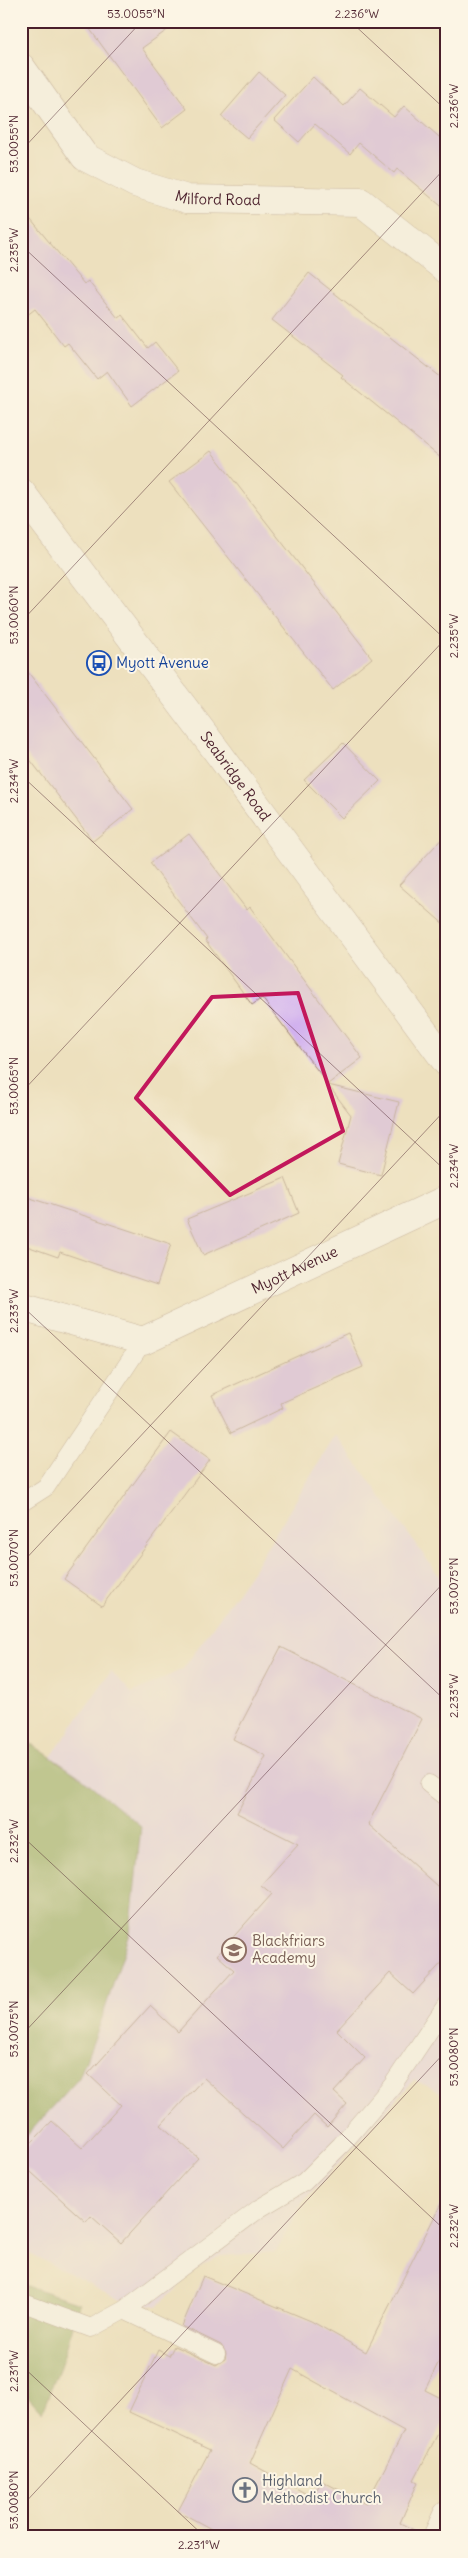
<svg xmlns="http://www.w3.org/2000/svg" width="468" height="2558" viewBox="0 0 468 2558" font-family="Delius,sans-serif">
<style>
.built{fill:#e5d3f1}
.forest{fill:#89a65a;stroke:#6a6242}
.building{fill:#d0afef;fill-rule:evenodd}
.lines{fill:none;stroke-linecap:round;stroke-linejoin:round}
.service-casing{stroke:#9c8074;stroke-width:19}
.minor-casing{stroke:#9c8074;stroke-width:29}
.secondary-casing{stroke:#9c8074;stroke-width:29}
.primary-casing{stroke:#9c8074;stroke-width:29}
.service{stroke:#fff;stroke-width:18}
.minor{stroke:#fff;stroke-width:28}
.secondary{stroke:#fff;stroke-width:28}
.primary{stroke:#fff;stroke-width:28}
.marked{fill:none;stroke:#c2185b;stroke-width:4;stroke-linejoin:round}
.ticks{fill:none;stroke:#4a1f2b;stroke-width:1;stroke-opacity:0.45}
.labels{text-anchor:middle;stroke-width:4;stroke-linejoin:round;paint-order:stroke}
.street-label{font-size:15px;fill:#4a1f2b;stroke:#fcf5e5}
.transit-label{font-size:15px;fill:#164399;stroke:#fcf5e5;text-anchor:start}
.education-label{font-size:15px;fill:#785e54;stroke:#fcf5e5;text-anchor:start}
.worship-label{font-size:15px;fill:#5b616d;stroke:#fcf5e5;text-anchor:start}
.neatline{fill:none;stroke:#4a1f2b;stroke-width:2}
.ticks-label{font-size:12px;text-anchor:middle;fill:#4a1f2b}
</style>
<rect width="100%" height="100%" fill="#fcf5e5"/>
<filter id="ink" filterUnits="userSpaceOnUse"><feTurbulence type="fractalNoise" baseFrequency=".02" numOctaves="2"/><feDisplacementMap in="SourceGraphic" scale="10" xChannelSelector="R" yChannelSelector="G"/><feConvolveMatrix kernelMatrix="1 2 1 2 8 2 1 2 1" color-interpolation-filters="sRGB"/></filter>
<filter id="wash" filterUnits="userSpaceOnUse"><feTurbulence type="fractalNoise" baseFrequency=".0096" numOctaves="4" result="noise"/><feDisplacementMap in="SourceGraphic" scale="20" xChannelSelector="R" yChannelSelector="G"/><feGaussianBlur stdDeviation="1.12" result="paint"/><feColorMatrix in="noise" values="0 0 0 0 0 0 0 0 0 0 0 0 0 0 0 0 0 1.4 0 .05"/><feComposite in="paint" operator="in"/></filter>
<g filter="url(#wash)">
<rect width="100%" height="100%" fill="#ede0be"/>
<path class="built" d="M 336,1435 L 447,1587 L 447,2095 L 414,2080 L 303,2202 L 276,2252 L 220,2256 L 196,2269 L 157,2307 L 121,2300 L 21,2249 L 21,1820 L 51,1757 L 111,1671 L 132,1693 L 183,1669 L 253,1570 Z"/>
<path class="forest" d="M 21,1737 L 82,1778 L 141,1826 L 130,1934 L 100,2024 L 79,2078 L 21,2142 Z
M 21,2284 L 80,2303 L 63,2359 L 42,2412 L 21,2389 Z"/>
<g id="blocks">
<path class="building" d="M 84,21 L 180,21 L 142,48 L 187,109 L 162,128 Z
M 259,72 L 285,95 L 247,138 L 221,116 Z
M 313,77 L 344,106 L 360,88 L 394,117 L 404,106 L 447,144 L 447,211 L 397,169 L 394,173 L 359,143 L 350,154 L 315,124 L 299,142 L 274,120 Z
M 21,208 L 84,284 L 88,281 L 118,318 L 122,315 L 148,348 L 155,342 L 178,371 L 132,406 L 107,371 L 97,379 L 68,343 L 64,346 L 35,309 L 21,320 Z
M 309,273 L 447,382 L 447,463 L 341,377 L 343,375 L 272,320 Z
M 211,451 L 372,658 L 333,690 L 169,482 Z
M 21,663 L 133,809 L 93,841 L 21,748 Z
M 343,743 L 380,781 L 342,818 L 304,780 Z
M 447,833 L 447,927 L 399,885 Z
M 189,834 L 247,910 L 250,907 L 362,1058 L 328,1084 L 262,998 L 252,1005 L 205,940 L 207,939 L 150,863 Z
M 328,1085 L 399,1102 L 381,1175 L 338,1164 L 351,1115 Z
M 285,1178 L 299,1213 L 203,1255 L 187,1219 Z
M 21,1195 L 171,1244 L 157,1285 L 60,1252 L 58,1257 L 21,1244 Z
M 348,1333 L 363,1367 L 281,1403 L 283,1408 L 231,1433 L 212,1395 Z
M 171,1432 L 210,1460 L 102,1606 L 64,1579 Z
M 281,1647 L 422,1719 L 368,1824 L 447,1895 L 447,1957 L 413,1994 L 390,1973 L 337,2030 L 365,2058 L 334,2092 L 347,2104 L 327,2127 L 314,2115 L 283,2149 L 204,2078 L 161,2125 L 198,2158 L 121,2243 L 91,2216 L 86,2222 L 21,2163 L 21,2154 L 52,2121 L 82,2148 L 121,2105 L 88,2074 L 150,2006 L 178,2032 L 234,1970 L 217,1955 L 272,1894 L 261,1885 L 298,1844 L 237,1813 L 266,1756 L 233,1739 Z
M 447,2192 L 447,2345 L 425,2390 L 447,2401 L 447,2416 L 414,2480 L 418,2482 L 400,2523 L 422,2534 L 422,2537 L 226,2537 L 178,2511 L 210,2450 L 129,2412 L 158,2350 L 169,2356 L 174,2346 L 216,2365 L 225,2359 L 226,2353 L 221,2345 L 182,2326 L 203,2276 L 311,2321 L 366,2352 ZM 292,2369 L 404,2431 L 366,2504 L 322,2481 L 312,2497 L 250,2463 Z"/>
</g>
</g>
<g filter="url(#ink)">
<use href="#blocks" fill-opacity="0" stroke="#9c8074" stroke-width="1"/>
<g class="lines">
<defs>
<path id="service" d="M 21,1503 L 46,1487 L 143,1341
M 429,1784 L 447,1798
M 21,2302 L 91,2328 L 124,2310 L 216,2354
M 124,2310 L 260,2208 L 304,2182 L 341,2145 L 392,2086 L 447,2004"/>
<g id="minor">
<path id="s1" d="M 21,67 L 85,157 L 135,183 L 187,199 L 361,202 L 447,270"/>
<path id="s2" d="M 21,1307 L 143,1341 L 447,1199"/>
</g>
<g id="secondary">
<path id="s3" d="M 21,492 L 219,754 L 447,1063"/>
</g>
<path id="primary" d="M 437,2537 L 447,2515"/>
</defs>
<use href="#service" class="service-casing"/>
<use href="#minor" class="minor-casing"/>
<use href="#secondary" class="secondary-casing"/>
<use href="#primary" class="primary-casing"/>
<use href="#service" class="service"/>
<use href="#minor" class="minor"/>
<use href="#secondary" class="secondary"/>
<use href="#primary" class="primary"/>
</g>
</g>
<path d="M0 0H468V2558H0ZM 298,993 L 343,1131 L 230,1195 L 136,1098 L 212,997 Z" fill="#ede0be" fill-opacity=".55" fill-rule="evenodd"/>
<path class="marked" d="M 298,993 L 343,1131 L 230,1195 L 136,1098 L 212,997 Z"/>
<path class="ticks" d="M 350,21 L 447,111M 21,151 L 142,21M 21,245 L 447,641M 21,622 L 447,166M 21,775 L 447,1172M 21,1093 L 447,637M 21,1305 L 447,1702M 21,1564 L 447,1108M 21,1835 L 447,2232M 21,2036 L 447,1579M 21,2365 L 205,2537M 21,2507 L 447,2050M 433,2537 L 447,2522"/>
<defs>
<symbol id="bus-ring" viewBox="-11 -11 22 22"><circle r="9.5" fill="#fcf5e5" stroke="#1a4fb4" stroke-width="1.5"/><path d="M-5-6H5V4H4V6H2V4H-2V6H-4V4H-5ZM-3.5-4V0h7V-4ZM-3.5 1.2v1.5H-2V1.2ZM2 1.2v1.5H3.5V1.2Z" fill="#1a4fb4"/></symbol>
<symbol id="school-ring" viewBox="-11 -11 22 22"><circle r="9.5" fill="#fcf5e5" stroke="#8d6e63" stroke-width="1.5"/><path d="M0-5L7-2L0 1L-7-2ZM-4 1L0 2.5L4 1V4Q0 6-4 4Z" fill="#8d6e63"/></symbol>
<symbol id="church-ring" viewBox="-11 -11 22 22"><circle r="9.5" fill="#fcf5e5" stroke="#6b7280" stroke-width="1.5"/><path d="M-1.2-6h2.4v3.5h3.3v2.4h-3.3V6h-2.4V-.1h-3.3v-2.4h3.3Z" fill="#6b7280"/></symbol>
</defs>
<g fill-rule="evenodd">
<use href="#bus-ring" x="85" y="649" width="28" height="28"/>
<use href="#school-ring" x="220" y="1936" width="28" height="28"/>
<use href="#church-ring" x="231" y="2476" width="28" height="28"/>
</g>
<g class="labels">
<g class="street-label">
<text dy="5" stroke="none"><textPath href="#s1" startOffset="252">Milford Road</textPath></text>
<text dy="5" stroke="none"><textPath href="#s3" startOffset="356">Seabridge Road</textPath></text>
<text dy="5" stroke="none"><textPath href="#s2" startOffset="294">Myott Avenue</textPath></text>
</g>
<g class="transit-label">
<text x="116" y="668">Myott Avenue</text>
</g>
<g class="education-label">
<text x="252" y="1946">Blackfriars<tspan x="252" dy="17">Academy</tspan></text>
</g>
<g class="worship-label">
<text x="262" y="2486">Highland<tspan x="262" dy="17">Methodist Church</tspan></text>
</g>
</g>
<rect width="468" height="2558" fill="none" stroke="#fcf5e5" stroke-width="55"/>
<rect x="28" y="28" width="412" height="2502" class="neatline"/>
<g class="ticks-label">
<text x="136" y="18">53.0055°N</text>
<text x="357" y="18">2.236°W</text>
<text transform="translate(454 106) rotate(-90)" y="4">2.236°W</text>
<text transform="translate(14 144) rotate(-90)" y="4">53.0055°N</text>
<text transform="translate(14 250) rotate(-90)" y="4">2.235°W</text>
<text transform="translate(14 615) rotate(-90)" y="4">53.0060°N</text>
<text transform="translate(454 636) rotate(-90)" y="4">2.235°W</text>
<text transform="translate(14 781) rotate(-90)" y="4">2.234°W</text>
<text transform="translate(14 1086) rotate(-90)" y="4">53.0065°N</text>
<text transform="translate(454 1166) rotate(-90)" y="4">2.234°W</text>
<text transform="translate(14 1311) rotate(-90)" y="4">2.233°W</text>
<text transform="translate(14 1558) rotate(-90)" y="4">53.0070°N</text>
<text transform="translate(454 1586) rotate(-90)" y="4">53.0075°N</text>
<text transform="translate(454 1696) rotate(-90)" y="4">2.233°W</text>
<text transform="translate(14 1841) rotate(-90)" y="4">2.232°W</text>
<text transform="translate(14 2029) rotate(-90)" y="4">53.0075°N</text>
<text transform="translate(454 2057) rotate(-90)" y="4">53.0080°N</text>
<text transform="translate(454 2226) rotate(-90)" y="4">2.232°W</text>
<text transform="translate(14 2371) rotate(-90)" y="4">2.231°W</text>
<text transform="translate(14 2500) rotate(-90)" y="4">53.0080°N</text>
<text x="199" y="2549">2.231°W</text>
</g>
</svg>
